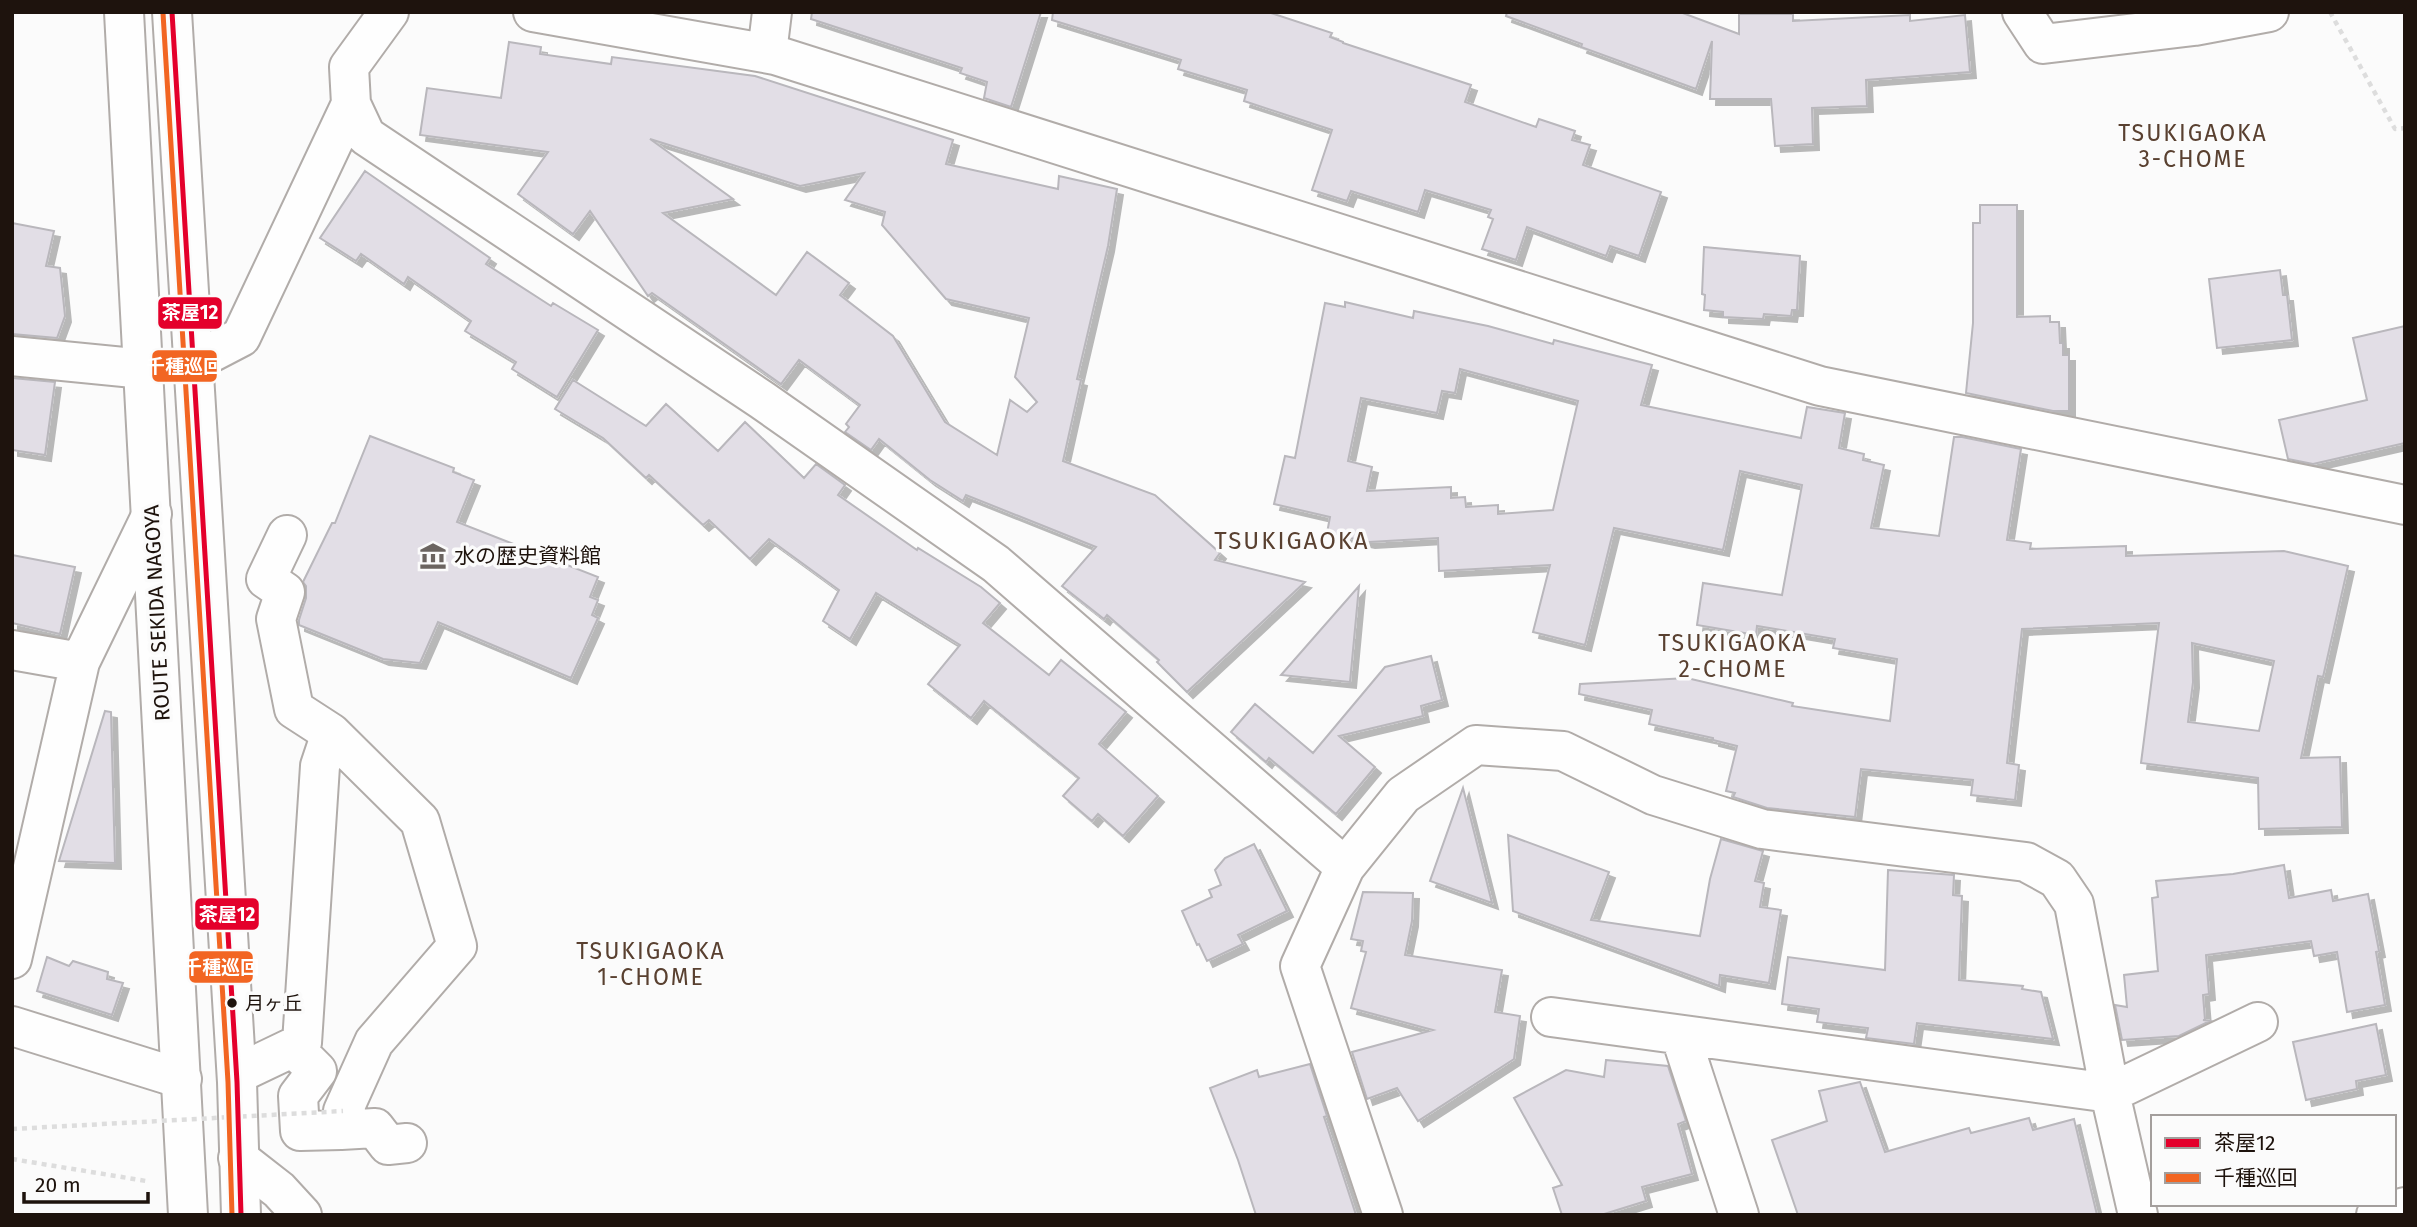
<svg xmlns="http://www.w3.org/2000/svg" width="2417" height="1227" viewBox="0 0 2417 1227" font-family="'Fira Sans','Noto Sans JP',sans-serif">
<style>
.building{fill:#e2dee6;stroke:#b9b7bc;stroke-width:2;fill-rule:evenodd;filter:url(#shadow)}
.lines{fill:none;stroke-linecap:round;stroke-linejoin:round}
.minor-casing{stroke:#b1aca9;stroke-width:42}
.major-casing{stroke:#b1aca9;stroke-width:42}
.path{stroke:#ddd;stroke-width:4.5;stroke-dasharray:5 5;stroke-linecap:butt}
.minor{stroke:#fefefe;stroke-width:38}
.major{stroke:#fefefe;stroke-width:38}
.path-bridge{stroke:#ddd;stroke-width:4.5;stroke-dasharray:5 5;stroke-linecap:butt}
.bus-1-casing{stroke:#fbfbfb;stroke-width:10}
.bus-2-casing{stroke:#fbfbfb;stroke-width:10}
.bus-1{stroke:#e4002b;stroke-width:5}
.bus-2{stroke:#f26522;stroke-width:5}
.bus-dot{fill:#1e130d;stroke:#fbfbfb;stroke-width:2.5}
.labels{text-anchor:middle;stroke-width:7;stroke-linejoin:round;paint-order:stroke}
.bus-label{font-size:19px;fill:#1e130d;stroke:#fbfbfb;text-anchor:start}
.poi-label{font-size:21px;fill:#1e130d;stroke:#fbfbfb;text-anchor:start}
.street-label{font-size:21px;fill:#1e130d;stroke:#fbfbfb}
.neighbourhood-label{font-size:23px;letter-spacing:2px;fill:#594030;stroke:#fbfbfb}
.quarter-label{font-size:24px;letter-spacing:2px;fill:#594030;stroke:#fbfbfb}
.line-badge{stroke:#fbfbfb;stroke-width:2.5}
.badge-label{font-size:19px;text-anchor:middle;font-weight:bold;fill:#fff}
</style>
<defs>
<filter id="shadow"><feDropShadow dx="6" dy="6" stdDeviation="0" flood-color="#0004"/></filter>
</defs>
<rect width="100%" height="100%" fill="#fbfbfb"/>
<path class="building" d="M 812,12 L 1041,12 L 1011,107 L 984,98 L 987,82 L 960,73 L 962,68 L 811,19 Z
M 1053,12 L 1268,12 L 1332,33 L 1330,37 L 1343,42 L 1343,43 L 1471,85 L 1465,102 L 1536,127 L 1539,119 L 1575,131 L 1572,140 L 1590,145 L 1583,165 L 1661,192 L 1639,256 L 1610,246 L 1606,256 L 1527,227 L 1516,260 L 1482,249 L 1493,219 L 1488,217 L 1491,210 L 1425,190 L 1418,212 L 1351,191 L 1347,201 L 1312,190 L 1332,130 L 1244,101 L 1247,90 L 1178,69 L 1181,60 L 1052,20 Z
M 1507,12 L 1680,12 L 1739,34 L 1739,14 L 1793,14 L 1793,21 L 1910,15 L 1910,21 L 1965,15 L 1970,72 L 1866,80 L 1867,106 L 1812,108 L 1813,144 L 1775,146 L 1771,99 L 1710,99 L 1712,41 L 1696,89 L 1581,47 L 1582,44 L 1506,16 Z
M 509,42 L 541,47 L 540,54 L 611,64 L 612,57 L 755,76 L 953,140 L 946,164 L 1058,189 L 1059,176 L 1117,189 L 1108,246 L 1077,379 L 1081,380 L 1063,461 L 1155,495 L 1220,553 L 1215,560 L 1305,582 L 1187,692 L 1157,662 L 1159,660 L 1107,615 L 1104,619 L 1062,586 L 1096,547 L 966,495 L 963,501 L 930,480 L 879,439 L 871,450 L 845,432 L 849,427 L 846,424 L 860,405 L 799,360 L 781,384 L 652,293 L 648,296 L 590,211 L 573,234 L 518,194 L 548,152 L 420,135 L 427,88 L 501,98 ZM 650,139 L 800,186 L 864,173 L 845,200 L 885,212 L 882,225 L 946,299 L 1029,318 L 1015,377 L 1037,402 L 1027,412 L 1010,400 L 997,455 L 945,422 L 893,336 L 840,295 L 849,283 L 807,252 L 776,295 L 663,213 L 733,199 Z
M 365,171 L 490,258 L 486,264 L 551,306 L 553,303 L 598,330 L 557,397 L 512,369 L 516,362 L 465,331 L 471,321 L 408,277 L 404,284 L 361,254 L 356,261 L 320,238 Z
M 1980,205 L 2017,205 L 2017,317 L 2050,316 L 2050,322 L 2059,322 L 2060,343 L 2063,343 L 2063,355 L 2069,355 L 2069,411 L 2053,411 L 1966,393 L 1973,323 L 1973,223 L 1980,223 Z
M 12,223 L 54,231 L 46,266 L 60,268 L 65,316 L 57,338 L 12,334 Z
M 1704,247 L 1800,256 L 1797,310 L 1792,310 L 1791,316 L 1764,314 L 1763,319 L 1723,317 L 1723,312 L 1704,310 L 1705,295 L 1702,294 Z
M 2280,270 L 2283,295 L 2287,295 L 2292,340 L 2217,348 L 2209,279 Z
M 1345,302 L 1413,318 L 1414,311 L 1488,326 L 1553,344 L 1554,340 L 1652,365 L 1641,405 L 1801,438 L 1807,407 L 1845,413 L 1839,448 L 1864,454 L 1863,460 L 1884,465 L 1871,528 L 1939,536 L 1954,437 L 1962,437 L 2021,449 L 2007,540 L 2031,543 L 2030,549 L 2126,546 L 2126,556 L 2284,551 L 2348,566 L 2323,677 L 2318,676 L 2301,758 L 2340,757 L 2342,827 L 2259,829 L 2258,778 L 2141,763 L 2159,623 L 2022,629 L 2007,763 L 2019,765 L 2015,800 L 1971,795 L 1973,780 L 1861,769 L 1855,817 L 1767,808 L 1733,797 L 1735,793 L 1726,791 L 1737,746 L 1713,740 L 1713,738 L 1649,724 L 1652,710 L 1579,694 L 1580,684 L 1687,678 L 1793,703 L 1792,706 L 1890,721 L 1897,659 L 1833,648 L 1835,639 L 1757,626 L 1756,635 L 1697,625 L 1703,583 L 1782,595 L 1802,485 L 1740,471 L 1723,550 L 1614,528 L 1585,645 L 1533,632 L 1550,565 L 1439,571 L 1438,538 L 1369,542 L 1327,533 L 1330,517 L 1274,504 L 1285,456 L 1295,458 L 1325,303 L 1345,307 ZM 1460,369 L 1578,401 L 1553,510 L 1498,514 L 1498,505 L 1466,507 L 1465,497 L 1451,498 L 1451,487 L 1367,491 L 1372,467 L 1348,461 L 1361,398 L 1437,413 L 1442,391 L 1455,393 ZM 2192,643 L 2274,661 L 2259,731 L 2188,722 L 2193,682 Z
M 2405,326 L 2405,443 L 2313,464 L 2288,459 L 2279,420 L 2367,400 L 2353,338 Z
M 12,378 L 55,382 L 45,455 L 12,450 Z
M 573,380 L 646,426 L 666,404 L 718,451 L 745,422 L 804,478 L 816,464 L 845,485 L 838,495 L 917,550 L 918,548 L 981,587 L 1000,603 L 983,623 L 1049,675 L 1061,660 L 1126,712 L 1099,744 L 1158,796 L 1123,836 L 1098,814 L 1092,821 L 1063,796 L 1079,778 L 984,701 L 971,718 L 928,684 L 960,645 L 876,593 L 850,639 L 823,621 L 839,590 L 769,539 L 750,559 L 709,520 L 703,525 L 649,475 L 646,478 L 603,438 L 555,409 Z
M 370,436 L 454,468 L 453,472 L 474,480 L 457,522 L 598,577 L 590,597 L 598,600 L 592,615 L 598,618 L 571,678 L 438,622 L 420,663 L 383,659 L 299,625 L 299,620 L 306,598 L 306,586 L 303,582 L 332,523 L 335,523 Z
M 12,555 L 75,567 L 60,634 L 12,623 Z
M 1359,586 L 1350,682 L 1281,675 Z
M 1431,656 L 1442,700 L 1421,706 L 1423,716 L 1339,736 L 1375,767 L 1336,814 L 1269,758 L 1266,762 L 1231,732 L 1255,704 L 1313,753 L 1385,667 Z
M 105,711 L 111,712 L 115,863 L 59,861 Z
M 1463,788 L 1492,903 L 1430,881 Z
M 1508,835 L 1609,872 L 1591,920 L 1700,936 L 1710,879 L 1721,839 L 1763,851 L 1755,881 L 1764,883 L 1760,907 L 1781,910 L 1769,983 L 1720,975 L 1719,986 L 1513,911 Z
M 1254,844 L 1287,911 L 1238,935 L 1243,944 L 1207,961 L 1199,944 L 1197,945 L 1182,911 L 1212,897 L 1209,890 L 1221,885 L 1215,870 L 1225,858 Z
M 2284,865 L 2289,898 L 2331,890 L 2333,901 L 2368,894 L 2379,951 L 2376,952 L 2385,1005 L 2347,1012 L 2337,952 L 2314,956 L 2311,941 L 2206,955 L 2209,994 L 2203,995 L 2205,1020 L 2203,1020 L 2210,1021 L 2179,1036 L 2122,1040 L 2115,1005 L 2127,1007 L 2124,975 L 2158,971 L 2152,898 L 2158,897 L 2156,881 L 2233,874 Z
M 1888,870 L 1954,875 L 1953,895 L 1962,896 L 1959,980 L 2023,986 L 2022,989 L 2041,992 L 2053,1039 L 1917,1023 L 1914,1044 L 1866,1038 L 1868,1028 L 1817,1022 L 1819,1009 L 1782,1004 L 1788,957 L 1885,970 Z
M 1363,892 L 1413,893 L 1412,921 L 1405,955 L 1502,970 L 1495,1012 L 1520,1016 L 1514,1059 L 1418,1121 L 1397,1088 L 1367,1099 L 1352,1052 L 1433,1030 L 1351,1008 L 1366,952 L 1361,951 L 1363,941 L 1351,939 Z
M 47,957 L 69,966 L 73,961 L 108,972 L 107,979 L 123,983 L 112,1015 L 37,991 Z
M 2376,1024 L 2386,1075 L 2356,1081 L 2357,1089 L 2306,1100 L 2293,1042 Z
M 1606,1060 L 1668,1066 L 1686,1121 L 1678,1124 L 1692,1174 L 1642,1187 L 1646,1201 L 1601,1215 L 1562,1215 L 1553,1188 L 1562,1185 L 1514,1098 L 1566,1070 L 1604,1077 Z
M 1310,1064 L 1327,1116 L 1324,1117 L 1356,1215 L 1256,1215 L 1238,1160 L 1210,1088 L 1257,1070 L 1259,1077 Z
M 1860,1082 L 1885,1152 L 1969,1128 L 1971,1133 L 2029,1118 L 2033,1130 L 2074,1119 L 2097,1215 L 1798,1215 L 1772,1140 L 1827,1121 L 1819,1091 Z"/>
<g class="lines">
<defs>
<path id="minor" d="M 389,12 L 349,67 L 351,104 L 366,136 L 762,400 L 996,564 L 1345,867 L 1403,795 L 1476,745 L 1563,751 L 1653,795 L 1762,829 L 2026,862 L 2057,879 L 2074,904 L 2110,1093 L 2138,1215
M 533,12 L 775,55 L 1820,386 L 2405,505
M 2022,12 L 2043,44 L 2194,26 L 2269,12
M 767,53 L 772,12
M 12,356 L 144,369
M 193,362 L 241,337 L 351,104
M 287,535 L 266,579 L 285,592 L 276,619 L 294,709 L 331,733 L 420,821 L 457,946 L 374,1042 L 343,1111 L 341,1130 L 300,1131 L 298,1096 L 317,1071 L 293,1047
M 12,650 L 80,662
M 1345,867 L 1300,966 L 1383,1215
M 12,959 L 80,662 L 152,514
M 1551,1017 L 2110,1093 L 2258,1022
M 12,1026 L 182,1079
M 1681,1037 L 1739,1215
M 237,1074 L 302,1043 L 320,766 L 331,733
M 341,1130 L 375,1128 L 388,1145 L 407,1143
M 238,1158 L 279,1190 L 302,1215
M 2376,1215 L 2405,1207"/>
<path id="major" d="M 124,12 L 188,1215
M 172,12 L 237,1082 L 241,1215"/>
</defs>
<use href="#minor" class="minor-casing"/>
<use href="#major" class="major-casing"/>
<path class="path" d="M 2330,12 L 2395,129 L 2405,128
M 12,1159 L 146,1181"/>
<use href="#minor" class="minor"/>
<use href="#major" class="major"/>
<path class="path-bridge" d="M 12,1129 L 343,1111"/>
<defs>
<path id="bus-1" d="M 172,12 L 237,1082 L 241,1215"/>
<path id="bus-2" d="M 163,13 L 228,1082 L 232,1215"/>
</defs>
<use href="#bus-1" class="bus-1-casing"/>
<use href="#bus-2" class="bus-2-casing"/>
<use href="#bus-1" class="bus-1"/>
<use href="#bus-2" class="bus-2"/>
</g>
<defs>
<symbol id="museum-bare" viewBox="-9 -9 18 18"><path d="M0-6L6-3V-2H-6V-3ZM-5-1h2V3h-2ZM-1-1h2V3h-2ZM3-1h2V3H3ZM-6 4H6V6H-6Z" fill="#6b6460" stroke="#fbfbfb" stroke-width="2.5" paint-order="stroke"/></symbol>
</defs>
<g fill-rule="evenodd">
<use href="#museum-bare" x="414" y="537" width="38" height="38"/>
</g>
<circle class="bus-dot" cx="232" cy="1003" r="6"/>
<g class="labels">
<g class="bus-label">
<text x="245" y="1010">月ヶ丘</text>
</g>
<g class="poi-label">
<text x="454" y="563">水の歴史資料館</text>
</g>
<g class="street-label">
<text transform="translate(157 613) rotate(-93)" y="7">ROUTE SEKIDA NAGOYA</text>
</g>
<g class="neighbourhood-label">
<text x="2193" y="141">TSUKIGAOKA<tspan x="2193" dy="26">3-CHOME</tspan></text>
<text x="1733" y="651">TSUKIGAOKA<tspan x="1733" dy="26">2-CHOME</tspan></text>
<text x="651" y="959">TSUKIGAOKA<tspan x="651" dy="26">1-CHOME</tspan></text>
</g>
<g class="quarter-label">
<text x="1292" y="549">TSUKIGAOKA</text>
</g>
</g>
<g class="line-badge">
<rect x="157" y="296" width="66" height="34" rx="7" fill="#e4002b"/>
<rect x="151" y="349" width="67" height="34" rx="7" fill="#f26522"/>
<rect x="194" y="897" width="66" height="34" rx="7" fill="#e4002b"/>
<rect x="188" y="950" width="66" height="34" rx="7" fill="#f26522"/>
</g>
<g class="badge-label">
<text x="190" y="319">茶屋12</text>
<text x="184" y="373">千種巡回</text>
<text x="227" y="921">茶屋12</text>
<text x="221" y="974">千種巡回</text>
</g>
<rect width="2417" height="1227" fill="none" stroke="#1e130d" stroke-width="28"/>
<rect x="2151" y="1115" width="245" height="91" fill="#fbfbfb" stroke="#a39e9c" stroke-width="2"/>
<rect x="2165" y="1138" width="35" height="10" fill="#e4002b" stroke="#a39e9c" stroke-width="2"/>
<text x="2214" y="1150" font-size="21" fill="#1e130d">茶屋12</text>
<rect x="2165" y="1173" width="35" height="10" fill="#f26522" stroke="#a39e9c" stroke-width="2"/>
<text x="2214" y="1185" font-size="21" fill="#1e130d">千種巡回</text>
<path d="M24 1192v10h124v-10" fill="none" stroke="#1e130d" stroke-width="3.5"/>
<text x="35" y="1192" font-size="21" fill="#1e130d" stroke="#fbfbfb" stroke-width="5" paint-order="stroke">20 m</text>
</svg>
